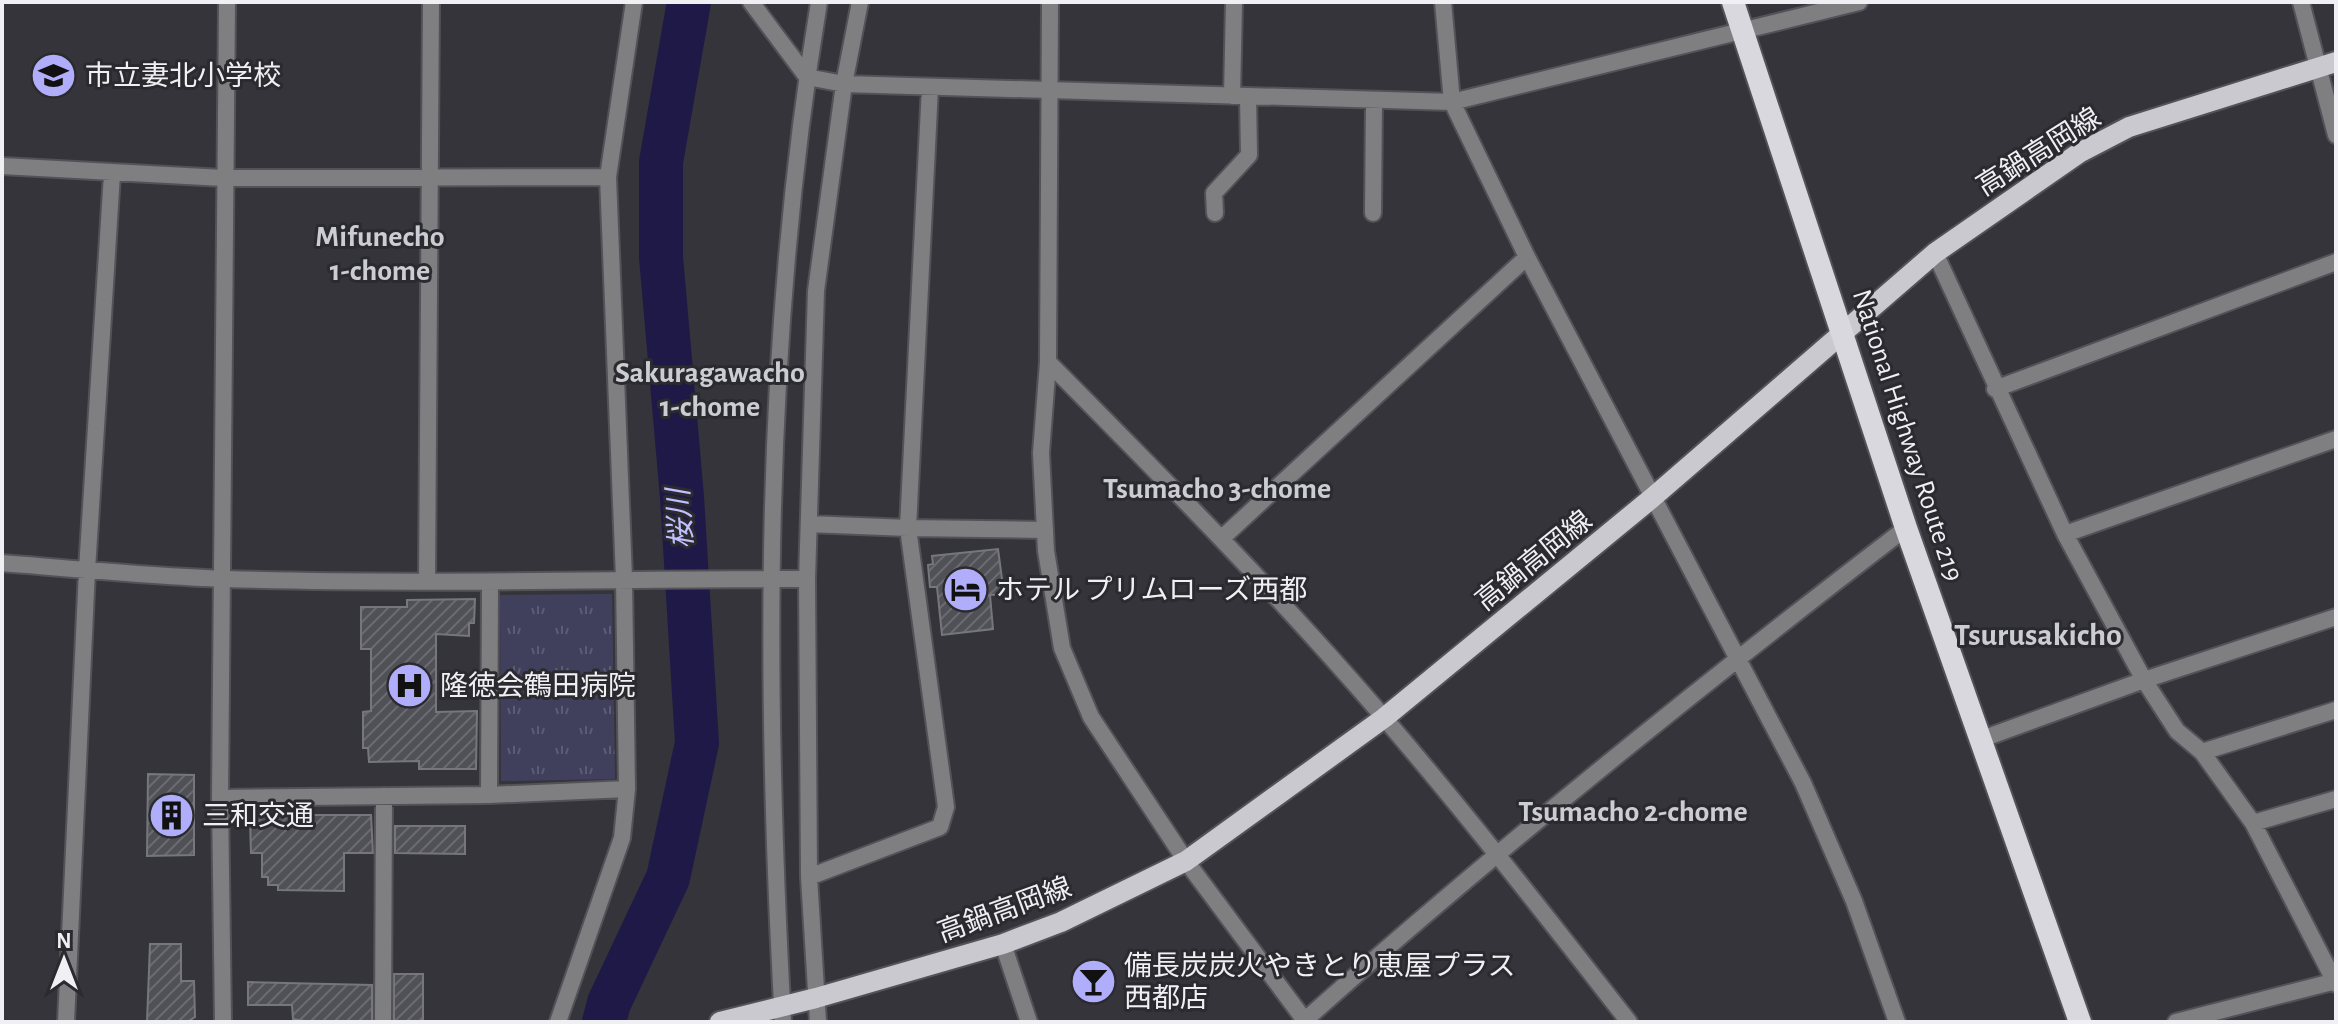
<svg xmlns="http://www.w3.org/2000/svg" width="2338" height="1024" viewBox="0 0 2338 1024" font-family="'Alegreya Sans','Noto Sans JP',sans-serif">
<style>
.park{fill:url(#park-tufts)}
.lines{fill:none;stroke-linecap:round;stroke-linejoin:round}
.river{stroke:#1f1947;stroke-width:44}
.building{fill:url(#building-hatch);stroke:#76777d;stroke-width:2}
.minor-casing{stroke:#525258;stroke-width:20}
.tertiary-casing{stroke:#525258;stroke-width:20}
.primary-casing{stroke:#525258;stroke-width:24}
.trunk-casing{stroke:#525258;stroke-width:26}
.minor{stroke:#7f7f82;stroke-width:16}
.tertiary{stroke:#7f7f82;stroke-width:16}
.primary{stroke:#c9c9cf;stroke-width:20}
.trunk{stroke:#d8d8de;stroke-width:22}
.labels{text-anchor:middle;stroke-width:6;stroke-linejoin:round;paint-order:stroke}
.poi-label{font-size:28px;fill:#f0f0f4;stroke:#2a2a2f;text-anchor:start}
.street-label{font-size:28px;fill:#f0f0f4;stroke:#2a2a2f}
.neighbourhood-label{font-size:30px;font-weight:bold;fill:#ccccd3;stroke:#2a2a2f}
.water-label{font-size:30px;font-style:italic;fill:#c0bfff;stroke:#2a2a2f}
.quarter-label{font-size:32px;font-weight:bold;fill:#ccccd3;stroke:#2a2a2f}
</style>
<defs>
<pattern id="park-tufts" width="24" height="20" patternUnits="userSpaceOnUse" patternTransform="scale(2)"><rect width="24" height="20" fill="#40405d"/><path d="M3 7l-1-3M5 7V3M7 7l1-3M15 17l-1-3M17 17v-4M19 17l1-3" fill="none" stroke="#5c5c75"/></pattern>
<pattern id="building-hatch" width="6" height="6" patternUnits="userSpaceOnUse" patternTransform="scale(2)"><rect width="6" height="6" fill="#505057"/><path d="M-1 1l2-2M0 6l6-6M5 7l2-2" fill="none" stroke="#6a6a70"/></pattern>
</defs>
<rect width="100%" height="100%" fill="#34343a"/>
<path class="park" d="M 612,594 L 615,779 L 501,781 L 500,595 Z"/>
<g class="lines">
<path class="river" d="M 604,1022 L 609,1003 L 668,878 L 697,743 L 682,497 L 661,257 L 661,162 L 689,2"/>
</g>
<path class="building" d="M 998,549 L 1004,594 L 990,595 L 993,629 L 942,635 L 937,587 L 930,587 L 928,565 L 933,564 L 932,556 Z
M 475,599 L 474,623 L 469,623 L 469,636 L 436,634 L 436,712 L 477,711 L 476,769 L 419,769 L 419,761 L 369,762 L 368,748 L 363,748 L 363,712 L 371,711 L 371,649 L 361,649 L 361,607 L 407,607 L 407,600 Z
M 148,774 L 194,775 L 194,855 L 147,856 Z
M 258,815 L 371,815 L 373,853 L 344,853 L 344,891 L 278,890 L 278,885 L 268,885 L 268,877 L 262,877 L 262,853 L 251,853 L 250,821 Z
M 395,826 L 465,826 L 465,854 L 395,853 Z
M 150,944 L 181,944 L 181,981 L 194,981 L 195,1017 L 187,1022 L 147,1022 Z
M 394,974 L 423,974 L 423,1022 L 394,1022 Z
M 248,982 L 372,985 L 372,1022 L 309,1022 L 293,1019 L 292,1005 L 248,1005 Z"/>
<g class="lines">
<defs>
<path id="minor" d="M 751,2 L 807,77 L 844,84 L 1452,102 L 1859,2
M 1443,2 L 1452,102 L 1527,257 L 1803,783 L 1854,901 L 1897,1022
M 2301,2 L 2336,135
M 1232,96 L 1234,2
M 2,166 L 223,178 L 608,177
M 1215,213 L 1214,193 L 1249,155 L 1248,96
M 1373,213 L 1374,100
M 1935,253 L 2065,534 L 2144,680 L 2177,731 L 2202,752 L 2253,823 L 2336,984
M 1048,362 C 1164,479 1279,595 1386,720 C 1470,818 1549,920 1629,1022
M 1995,389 L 2336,262
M 809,524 L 908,528 L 930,87
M 2065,534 L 2336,439
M 1222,538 L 1527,257
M 2,563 C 76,569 151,576 226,579 C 420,585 613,579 807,579
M 427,581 L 431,2
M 1982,739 L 2144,680 L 2336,617
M 2202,752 L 2336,710
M 489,795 L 490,582
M 220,798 L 489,795 L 627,789
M 2253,823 L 2336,799
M 809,877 L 940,827 L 946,807 L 908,528 L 1045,530
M 1003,944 L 1029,1022
M 66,1022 L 87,570 L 112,174
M 383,1022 L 384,796
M 558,1022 L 622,838 L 627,789 L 624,578 L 608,177 L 634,2
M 783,1022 C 764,681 763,339 819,2
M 818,1022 L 809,877 L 807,579 L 816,291 L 844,84 L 860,2
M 1303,1022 C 1497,849 1700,686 1906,528"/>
<path id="tertiary" d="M 1050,2 L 1048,362 L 1041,453 L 1046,551 L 1062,648 L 1091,717 L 1186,861 L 1306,1022
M 223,1022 L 220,798 L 227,2
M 2176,1022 L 2336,981"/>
<path id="primary" d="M 720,1022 L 816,998 L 1003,944 L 1061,922 L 1186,861 L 1384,718 L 1652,498 L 1935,253 L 2079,153 L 2129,127 L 2336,62"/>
<path id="trunk" d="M 1733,2 L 1906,528 L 2080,1022"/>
</defs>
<use href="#minor" class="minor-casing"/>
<use href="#tertiary" class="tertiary-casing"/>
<use href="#primary" class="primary-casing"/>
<use href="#trunk" class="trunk-casing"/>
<use href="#minor" class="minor"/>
<use href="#tertiary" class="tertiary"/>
<use href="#primary" class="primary"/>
<use href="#trunk" class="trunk"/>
</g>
<defs>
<symbol id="school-disc" viewBox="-11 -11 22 22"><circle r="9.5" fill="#b0aefa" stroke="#2a2a2f"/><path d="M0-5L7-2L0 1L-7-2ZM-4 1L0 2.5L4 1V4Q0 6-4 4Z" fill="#111"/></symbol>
<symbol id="hotel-disc" viewBox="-11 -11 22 22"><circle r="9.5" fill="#b0aefa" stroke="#2a2a2f"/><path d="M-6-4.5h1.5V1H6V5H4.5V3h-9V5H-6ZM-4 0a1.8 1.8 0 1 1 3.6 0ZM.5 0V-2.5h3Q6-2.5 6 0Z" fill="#111"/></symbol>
<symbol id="hospital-disc" viewBox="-11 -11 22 22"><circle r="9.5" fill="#b0aefa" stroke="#2a2a2f"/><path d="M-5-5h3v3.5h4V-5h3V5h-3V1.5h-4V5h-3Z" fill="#111"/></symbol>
<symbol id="building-disc" viewBox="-11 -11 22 22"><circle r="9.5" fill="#b0aefa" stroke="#2a2a2f"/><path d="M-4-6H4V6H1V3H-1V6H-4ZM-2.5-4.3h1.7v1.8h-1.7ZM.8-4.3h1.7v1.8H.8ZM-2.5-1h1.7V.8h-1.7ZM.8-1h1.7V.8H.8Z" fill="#111"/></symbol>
<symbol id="bar-disc" viewBox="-11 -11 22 22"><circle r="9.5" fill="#b0aefa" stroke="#2a2a2f"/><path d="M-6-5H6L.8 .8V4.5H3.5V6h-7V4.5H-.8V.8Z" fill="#111"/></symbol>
</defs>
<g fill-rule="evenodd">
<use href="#school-disc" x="28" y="50" width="51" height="51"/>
<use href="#hotel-disc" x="940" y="564" width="51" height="51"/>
<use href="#hospital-disc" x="384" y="660" width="51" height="51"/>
<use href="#building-disc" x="146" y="790" width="51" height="51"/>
<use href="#bar-disc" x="1068" y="956" width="51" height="51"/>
</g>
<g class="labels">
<g class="poi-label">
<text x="85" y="85">市立妻北小学校</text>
<text x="996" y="599">ホテル プリムローズ西都</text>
<text x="440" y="695">隆徳会鶴田病院</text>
<text x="202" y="825">三和交通</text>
<text x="1124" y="975">備長炭炭火やきとり恵屋プラス<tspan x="1124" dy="32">西都店</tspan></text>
</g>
<g class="street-label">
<text transform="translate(2038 151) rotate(-32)" y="10">高鍋高岡線</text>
<text transform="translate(1909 435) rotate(72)" y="10">National Highway Route 219</text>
<text transform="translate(1533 560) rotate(-39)" y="10">高鍋高岡線</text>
<text transform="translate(1004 909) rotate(-20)" y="10">高鍋高岡線</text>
</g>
<g class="neighbourhood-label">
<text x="380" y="246">Mifunecho<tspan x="380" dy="34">1-chome</tspan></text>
<text x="710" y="382">Sakuragawacho<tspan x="710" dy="34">1-chome</tspan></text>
<text x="1217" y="498">Tsumacho 3-chome</text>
<text x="1633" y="821">Tsumacho 2-chome</text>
</g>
<g class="water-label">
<text transform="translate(680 519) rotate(-94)" y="10">桜川</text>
</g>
<g class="quarter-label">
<text x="2038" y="645">Tsurusakicho</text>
</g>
</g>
<rect width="2338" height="1024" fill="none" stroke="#f0f0f4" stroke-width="8"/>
<g transform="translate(64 960)" stroke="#2a2a2f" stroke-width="6" paint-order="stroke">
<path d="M0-6L14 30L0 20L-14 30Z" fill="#f0f0f4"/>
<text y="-12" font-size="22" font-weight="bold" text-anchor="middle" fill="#f0f0f4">N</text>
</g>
</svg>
